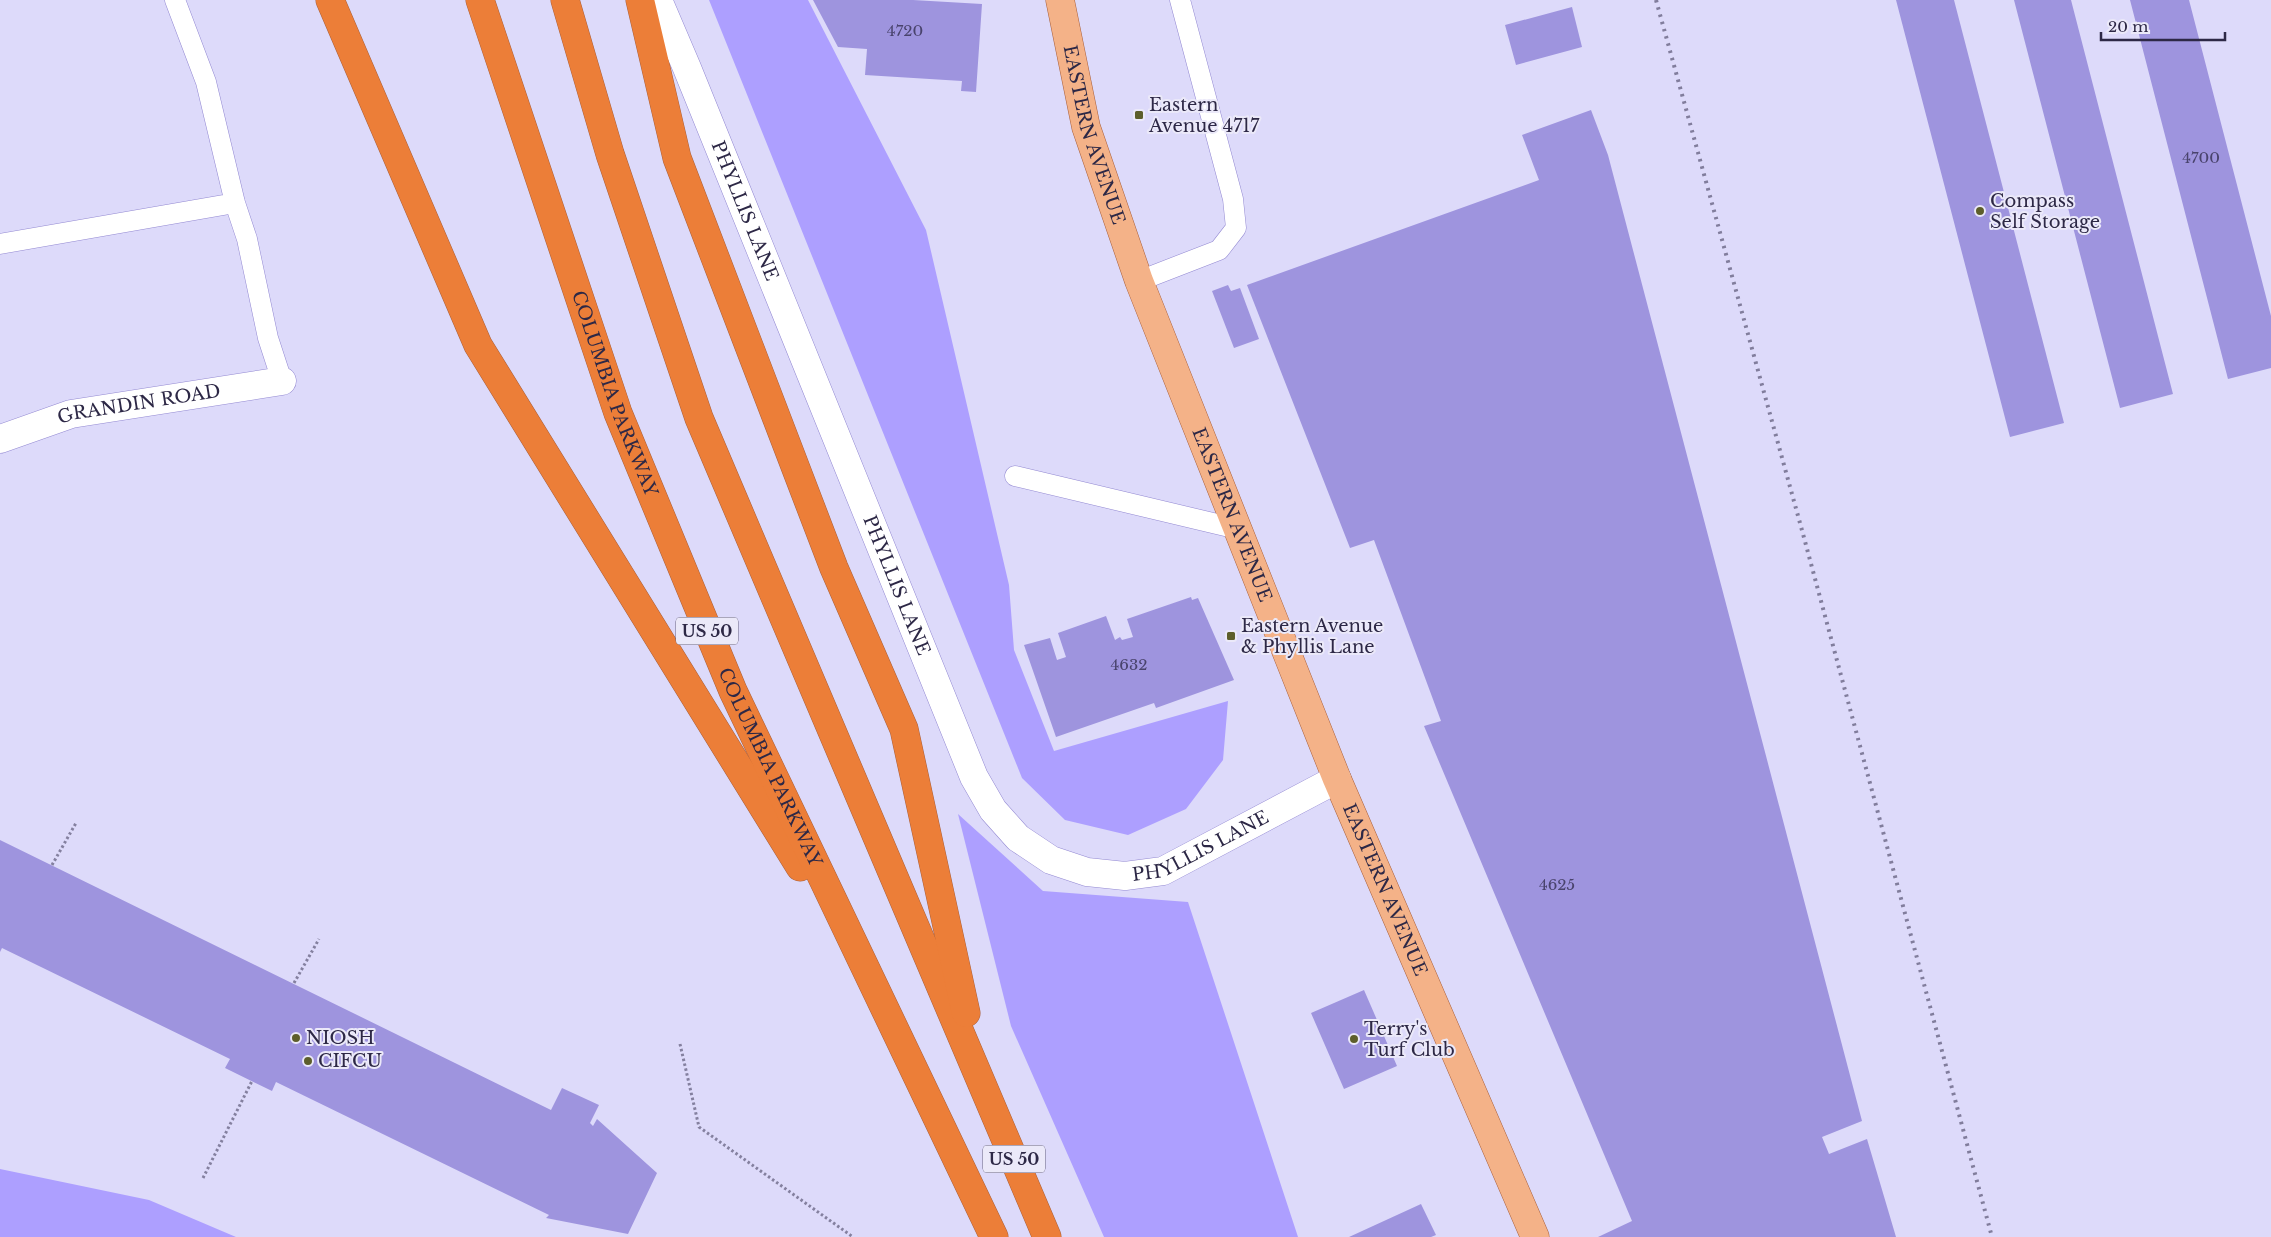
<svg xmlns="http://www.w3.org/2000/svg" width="2271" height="1237" viewBox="0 0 2271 1237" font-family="'Libre Baskerville',serif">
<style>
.green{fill:#ad9fff}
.building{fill:#9e94de}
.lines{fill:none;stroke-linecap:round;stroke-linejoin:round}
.service-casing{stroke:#9389d2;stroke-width:21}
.minor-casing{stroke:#9389d2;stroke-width:29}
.primary-casing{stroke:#a9603d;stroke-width:29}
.motorway-casing{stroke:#a9603d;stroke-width:29}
.path{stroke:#84809f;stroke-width:3;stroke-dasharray:2.5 2.5;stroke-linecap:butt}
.service{stroke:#fff;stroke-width:20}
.minor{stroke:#fff;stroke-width:28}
.primary{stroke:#f4b288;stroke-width:28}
.motorway{stroke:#ec7e38;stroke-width:28}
.rail{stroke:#817d9c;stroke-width:4;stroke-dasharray:2.5 5;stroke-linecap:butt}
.poi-dot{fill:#5d5e2b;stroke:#ebe9f9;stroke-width:2}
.labels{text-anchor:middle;stroke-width:4;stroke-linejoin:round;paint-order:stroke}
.number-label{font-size:15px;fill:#49436c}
.shield{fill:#ebe9f9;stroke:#66627c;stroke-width:1}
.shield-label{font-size:16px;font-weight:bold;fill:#2d2846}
.poi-label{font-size:18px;fill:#2d2846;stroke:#ebe9f9;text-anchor:start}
.street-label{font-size:18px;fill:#2d2846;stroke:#ebe9f9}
</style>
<rect width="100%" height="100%" fill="#dddafa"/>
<path class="green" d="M 709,0 L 808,0 L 926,230 L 1009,585 L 1014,650 L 1054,751 L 1228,701 L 1223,760 L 1186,809 L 1128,835 L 1065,820 L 1022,778 Z
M 958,814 L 1043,891 L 1188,902 L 1298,1237 L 1104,1237 L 1011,1026 Z
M 0,1169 L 149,1200 L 236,1237 L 0,1237 Z"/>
<path class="building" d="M 813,0 L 913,0 L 982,4 L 976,92 L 961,91 L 962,81 L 865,75 L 867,49 L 838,47 Z
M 1896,0 L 1954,0 L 2064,423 L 2010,437 Z
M 2014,0 L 2071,0 L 2173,394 L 2120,408 Z
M 2130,0 L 2189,0 L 2271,316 L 2271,368 L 2228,379 Z
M 1572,7 L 1582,47 L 1516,65 L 1505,25 Z
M 1591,110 L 1608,155 L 1862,1121 L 1822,1137 L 1829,1154 L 1867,1139 L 1896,1237 L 1598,1237 L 1632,1221 L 1424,726 L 1441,721 L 1374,540 L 1350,548 L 1247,285 L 1539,180 L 1522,135 Z
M 1228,285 L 1231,291 L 1240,288 L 1259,339 L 1234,348 L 1212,291 Z
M 1191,597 L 1192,600 L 1198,598 L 1234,680 L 1156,708 L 1154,703 L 1056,737 L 1024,645 L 1050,638 L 1057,660 L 1066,657 L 1058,633 L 1106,616 L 1115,640 L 1120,637 L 1122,640 L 1133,637 L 1127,619 Z
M 0,840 L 551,1110 L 562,1088 L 599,1105 L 590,1123 L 593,1126 L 597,1119 L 657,1173 L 628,1234 L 546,1218 L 549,1215 L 276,1082 L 272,1091 L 225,1068 L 230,1059 L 2,948 L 0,952 Z
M 1364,990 L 1397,1066 L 1344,1089 L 1311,1013 Z
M 1421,1204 L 1436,1235 L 1431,1237 L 1349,1237 Z"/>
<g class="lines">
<defs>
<path id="service" d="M 175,0 L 206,82 L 235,203 L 247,239 L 268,338 L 282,381
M 0,244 L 235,203
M 1139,281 L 1219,250 L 1236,228 L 1233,199 L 1180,0
M 1015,476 L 1238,529"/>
<g id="minor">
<path id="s1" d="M 658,0 L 687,68 L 974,777 L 993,810 L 1018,838 L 1051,860 L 1087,872 L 1125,876 L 1163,871 L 1337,779"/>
<path id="s2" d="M 0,439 L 71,414 L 282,381"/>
</g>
<g id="primary">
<path id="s3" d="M 1060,0 L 1086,127 L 1139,281 L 1337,779 L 1535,1237"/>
</g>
<g id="motorway">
<path d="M 330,0 L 478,345 L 800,867"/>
<path id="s4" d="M 480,0 L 618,413 L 733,691 L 994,1237"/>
<path d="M 565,0 L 610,154 L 699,418 L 1047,1237"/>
<path d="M 640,0 L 677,158 L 834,568 L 904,729 L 966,1013"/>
</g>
</defs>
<use href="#service" class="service-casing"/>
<use href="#minor" class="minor-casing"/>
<use href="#primary" class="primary-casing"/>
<use href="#motorway" class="motorway-casing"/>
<path class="path" d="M 52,865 L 76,823
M 294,983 L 319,939
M 680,1044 L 699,1127 L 853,1237
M 203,1178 L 252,1081"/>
<use href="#service" class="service"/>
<use href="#minor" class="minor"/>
<use href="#primary" class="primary"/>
<use href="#motorway" class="motorway"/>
<path class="rail" d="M 1656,0 L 1803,534 L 1992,1237"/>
</g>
<g class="poi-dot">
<rect x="1134" y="110" width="10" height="10" rx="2.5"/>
<circle cx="1980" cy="211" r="5"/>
<rect x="1226" y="631" width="10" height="10" rx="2.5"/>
<circle cx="296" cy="1038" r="5"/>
<circle cx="1354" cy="1039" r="5"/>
<circle cx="308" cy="1061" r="5"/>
</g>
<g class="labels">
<g class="number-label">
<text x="905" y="36">4720</text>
<text x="2201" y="163">4700</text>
<text x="1129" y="670">4632</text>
<text x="1557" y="890">4625</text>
</g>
<g class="shield">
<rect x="676" y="617.5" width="62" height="27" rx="4"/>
<rect x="983" y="1145.5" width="62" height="27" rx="4"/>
</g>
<g class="shield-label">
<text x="707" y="637">US 50</text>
<text x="1014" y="1165">US 50</text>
</g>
<g class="poi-label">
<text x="1149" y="111">Eastern<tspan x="1149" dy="21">Avenue 4717</tspan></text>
<text x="1990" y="207">Compass<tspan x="1990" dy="21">Self Storage</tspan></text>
<text x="1241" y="632">Eastern Avenue<tspan x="1241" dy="21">&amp; Phyllis Lane</tspan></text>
<text x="1364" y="1035">Terry's<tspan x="1364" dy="21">Turf Club</tspan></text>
<text x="306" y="1044">NIOSH</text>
<text x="318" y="1067">CIFCU</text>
</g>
<g class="street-label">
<text dy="6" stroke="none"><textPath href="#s3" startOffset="139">EASTERN AVENUE</textPath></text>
<text dy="6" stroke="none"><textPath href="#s1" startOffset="228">PHYLLIS LANE</textPath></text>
<text dy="6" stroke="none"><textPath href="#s4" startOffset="416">COLUMBIA PARKWAY</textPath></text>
<text dy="6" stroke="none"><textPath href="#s2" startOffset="144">GRANDIN ROAD</textPath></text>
<text dy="6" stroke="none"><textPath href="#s3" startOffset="544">EASTERN AVENUE</textPath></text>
<text dy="6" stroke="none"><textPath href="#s1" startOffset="632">PHYLLIS LANE</textPath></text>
<text dy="6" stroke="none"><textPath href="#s4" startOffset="821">COLUMBIA PARKWAY</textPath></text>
<text dy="6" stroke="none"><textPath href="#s1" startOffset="1112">PHYLLIS LANE</textPath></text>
<text dy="6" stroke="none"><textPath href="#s3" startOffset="949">EASTERN AVENUE</textPath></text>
</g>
</g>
<path d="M2101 32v8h124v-8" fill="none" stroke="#2d2846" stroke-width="2.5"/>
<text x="2108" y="32" font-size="15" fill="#2d2846" stroke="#ebe9f9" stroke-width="4" paint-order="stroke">20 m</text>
</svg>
